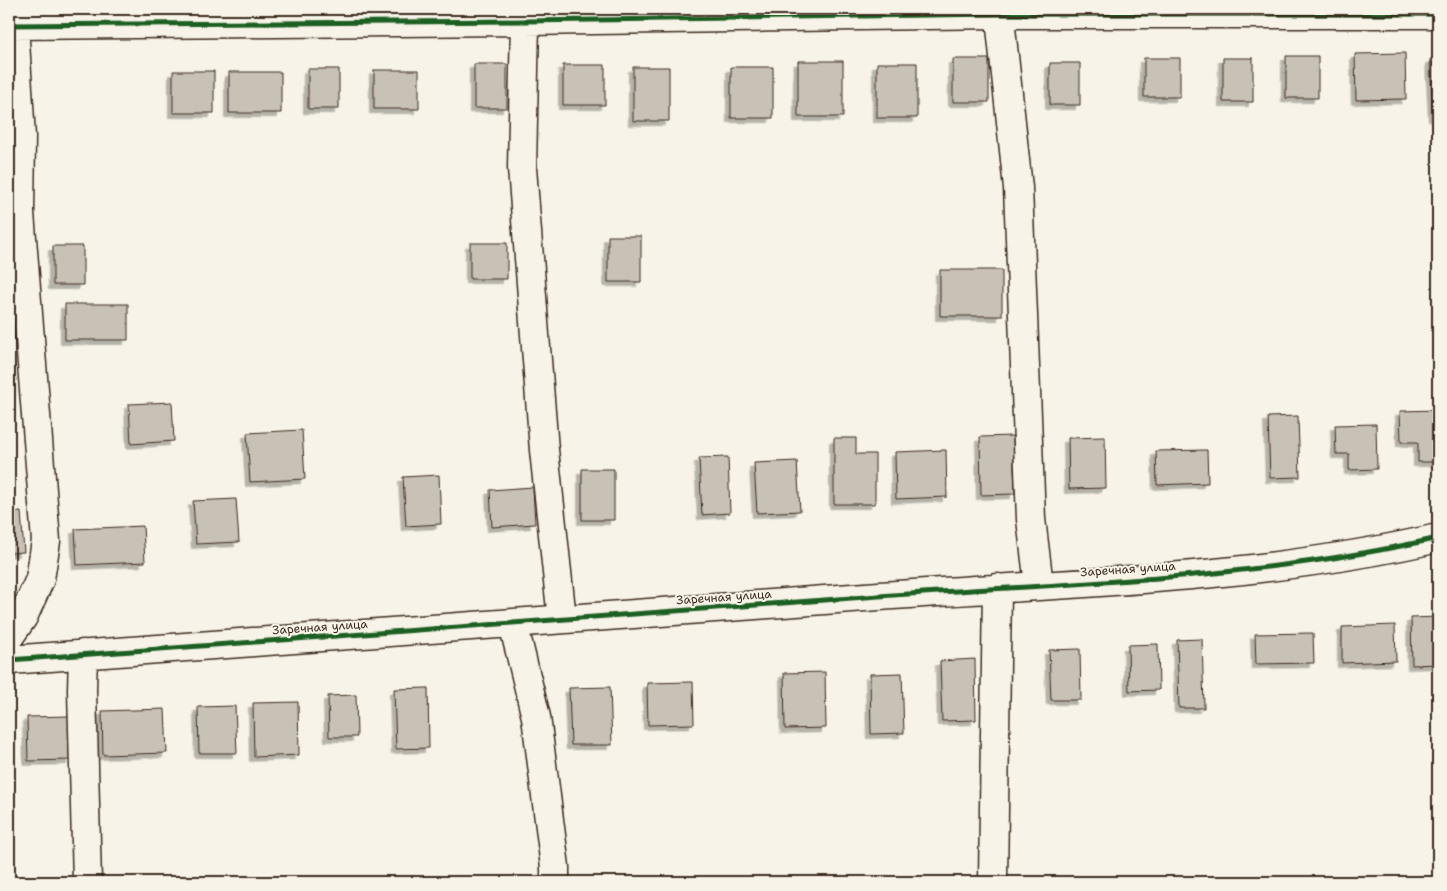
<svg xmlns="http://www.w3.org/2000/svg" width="1447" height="891" viewBox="0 0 1447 891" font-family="'Shantell Sans',sans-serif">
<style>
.building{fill:#c8c1b6;stroke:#3b2a1e;filter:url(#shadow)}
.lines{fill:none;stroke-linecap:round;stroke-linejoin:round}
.minor-casing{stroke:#3b2a1e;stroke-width:31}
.minor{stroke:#f7f3e8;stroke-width:28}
.cycleway-casing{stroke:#f7f3e8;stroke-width:8}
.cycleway{stroke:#1b5e20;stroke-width:5}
.labels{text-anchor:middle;stroke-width:4;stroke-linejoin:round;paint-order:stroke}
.street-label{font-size:12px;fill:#3b2a1e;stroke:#f7f3e8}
</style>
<defs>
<filter id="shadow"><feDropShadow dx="-4.5" dy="4.5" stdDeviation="0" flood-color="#0004"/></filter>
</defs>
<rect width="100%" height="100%" fill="#f7f3e8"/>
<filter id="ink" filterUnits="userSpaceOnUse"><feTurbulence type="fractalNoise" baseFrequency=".02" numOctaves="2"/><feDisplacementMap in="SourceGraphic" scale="10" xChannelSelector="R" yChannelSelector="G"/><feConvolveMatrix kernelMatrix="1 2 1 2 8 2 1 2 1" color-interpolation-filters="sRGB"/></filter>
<g filter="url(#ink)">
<path class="building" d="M 1405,53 L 1406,99 L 1356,100 L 1355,54 Z
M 1286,56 L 1318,56 L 1318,98 L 1286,98 Z
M 1144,58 L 1180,58 L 1180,97 L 1144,97 Z
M 1223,58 L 1253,58 L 1253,102 L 1223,102 Z
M 953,59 L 989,59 L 989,102 L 953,102 Z
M 1430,59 L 1438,59 L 1438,117 L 1433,117 Z
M 798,61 L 843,61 L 843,117 L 798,117 Z
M 877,63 L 917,63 L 917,118 L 877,118 Z
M 1050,63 L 1080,63 L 1080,105 L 1050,105 Z
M 474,64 L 507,64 L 507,108 L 474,108 Z
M 563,65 L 605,65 L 605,105 L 563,105 Z
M 633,67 L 669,67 L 669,121 L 633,121 Z
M 731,67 L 773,67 L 773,118 L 731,118 Z
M 308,69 L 339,69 L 339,109 L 308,109 Z
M 374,70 L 419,70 L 419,109 L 374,109 Z
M 173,71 L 214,71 L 214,113 L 173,113 Z
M 229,72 L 281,72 L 281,113 L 229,113 Z
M 608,236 L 641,236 L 641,282 L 608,282 Z
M 470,243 L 507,243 L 507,279 L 470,279 Z
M 53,246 L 83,246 L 83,285 L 53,285 Z
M 940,270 L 1002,270 L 1002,316 L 940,316 Z
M 65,304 L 128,304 L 128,340 L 65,340 Z
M 172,402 L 174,441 L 131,444 L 129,404 Z
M 1438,410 L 1438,462 L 1418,462 L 1418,442 L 1401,442 L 1400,411 Z
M 1298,416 L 1300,477 L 1270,478 L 1268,417 Z
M 1376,424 L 1377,469 L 1349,470 L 1349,454 L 1336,454 L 1335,425 Z
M 302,430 L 305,479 L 250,482 L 247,433 Z
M 1013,436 L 1015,494 L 981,495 L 980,437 Z
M 1105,437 L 1106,488 L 1069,489 L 1068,438 Z
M 834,438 L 856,438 L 856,454 L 875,454 L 875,504 L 834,504 Z
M 946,450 L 947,497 L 896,499 L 895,452 Z
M 1207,450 L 1208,483 L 1157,485 L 1156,451 Z
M 728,457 L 730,513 L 702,515 L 699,458 Z
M 797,461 L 800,511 L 757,513 L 754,463 Z
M 582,469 L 614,469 L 614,520 L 582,520 Z
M 439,475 L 441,524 L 406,526 L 403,477 Z
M 533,487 L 535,524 L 492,527 L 490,490 Z
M 236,499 L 239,542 L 196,544 L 193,501 Z
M 21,512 L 24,552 L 9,553 L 9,513 Z
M 143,526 L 145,562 L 77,565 L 75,529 Z
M 1438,617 L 1438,664 L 1412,665 L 1411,618 Z
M 1395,625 L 1396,661 L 1342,663 L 1342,627 Z
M 1313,633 L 1314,663 L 1256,664 L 1255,634 Z
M 1202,639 L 1204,708 L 1179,708 L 1177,640 Z
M 1158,644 L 1159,690 L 1129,691 L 1128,645 Z
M 1080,649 L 1081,700 L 1051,700 L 1049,650 Z
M 975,659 L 976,720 L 942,721 L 940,661 Z
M 825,672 L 826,728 L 785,729 L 784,673 Z
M 902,673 L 904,733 L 871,734 L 870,674 Z
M 693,682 L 694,724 L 648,725 L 647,683 Z
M 610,687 L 612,745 L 571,745 L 569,688 Z
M 428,688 L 429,748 L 396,749 L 394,689 Z
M 356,695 L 357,737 L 329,737 L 328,696 Z
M 298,702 L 299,755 L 254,757 L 253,703 Z
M 235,706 L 237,753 L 199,753 L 198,707 Z
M 165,709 L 167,753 L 103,755 L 102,711 Z
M 70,716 L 71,760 L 28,761 L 27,717 Z"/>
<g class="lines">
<defs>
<path id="minor" d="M 529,9 L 525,21 L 522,168 L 544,450 L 562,619
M 999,9 L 1018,188 L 1031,519 L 1039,585
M 9,25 L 525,21 L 999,14 L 1438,14
M 513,623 L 536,717 L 555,867 L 555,882
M 9,637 L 23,617 L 40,579 L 46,541 L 20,213 L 21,137 L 14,25
M 83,654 L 82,690 L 87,882
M 9,660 C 299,638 589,617 879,596 C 1066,583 1255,580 1438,538
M 993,882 L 997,588"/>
</defs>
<use href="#minor" class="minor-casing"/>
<use href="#minor" class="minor"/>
<defs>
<path id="cycleway" d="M 9,25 L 525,21 L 999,14 L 1438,14
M 9,660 C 299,638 589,617 879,596 C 1066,583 1255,580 1438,538"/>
</defs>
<use href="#cycleway" class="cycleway-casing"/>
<use href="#cycleway" class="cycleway"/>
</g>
</g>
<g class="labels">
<g class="street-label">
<text transform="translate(1128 569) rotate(-4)" y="4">Заречная улица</text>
<text transform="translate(724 597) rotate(-4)" y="4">Заречная улица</text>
<text transform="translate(320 627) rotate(-4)" y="4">Заречная улица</text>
</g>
</g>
<rect width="1447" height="891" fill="none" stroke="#f7f3e8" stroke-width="30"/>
<rect x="15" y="15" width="1417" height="861" fill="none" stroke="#3b2a1e" stroke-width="2" filter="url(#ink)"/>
</svg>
